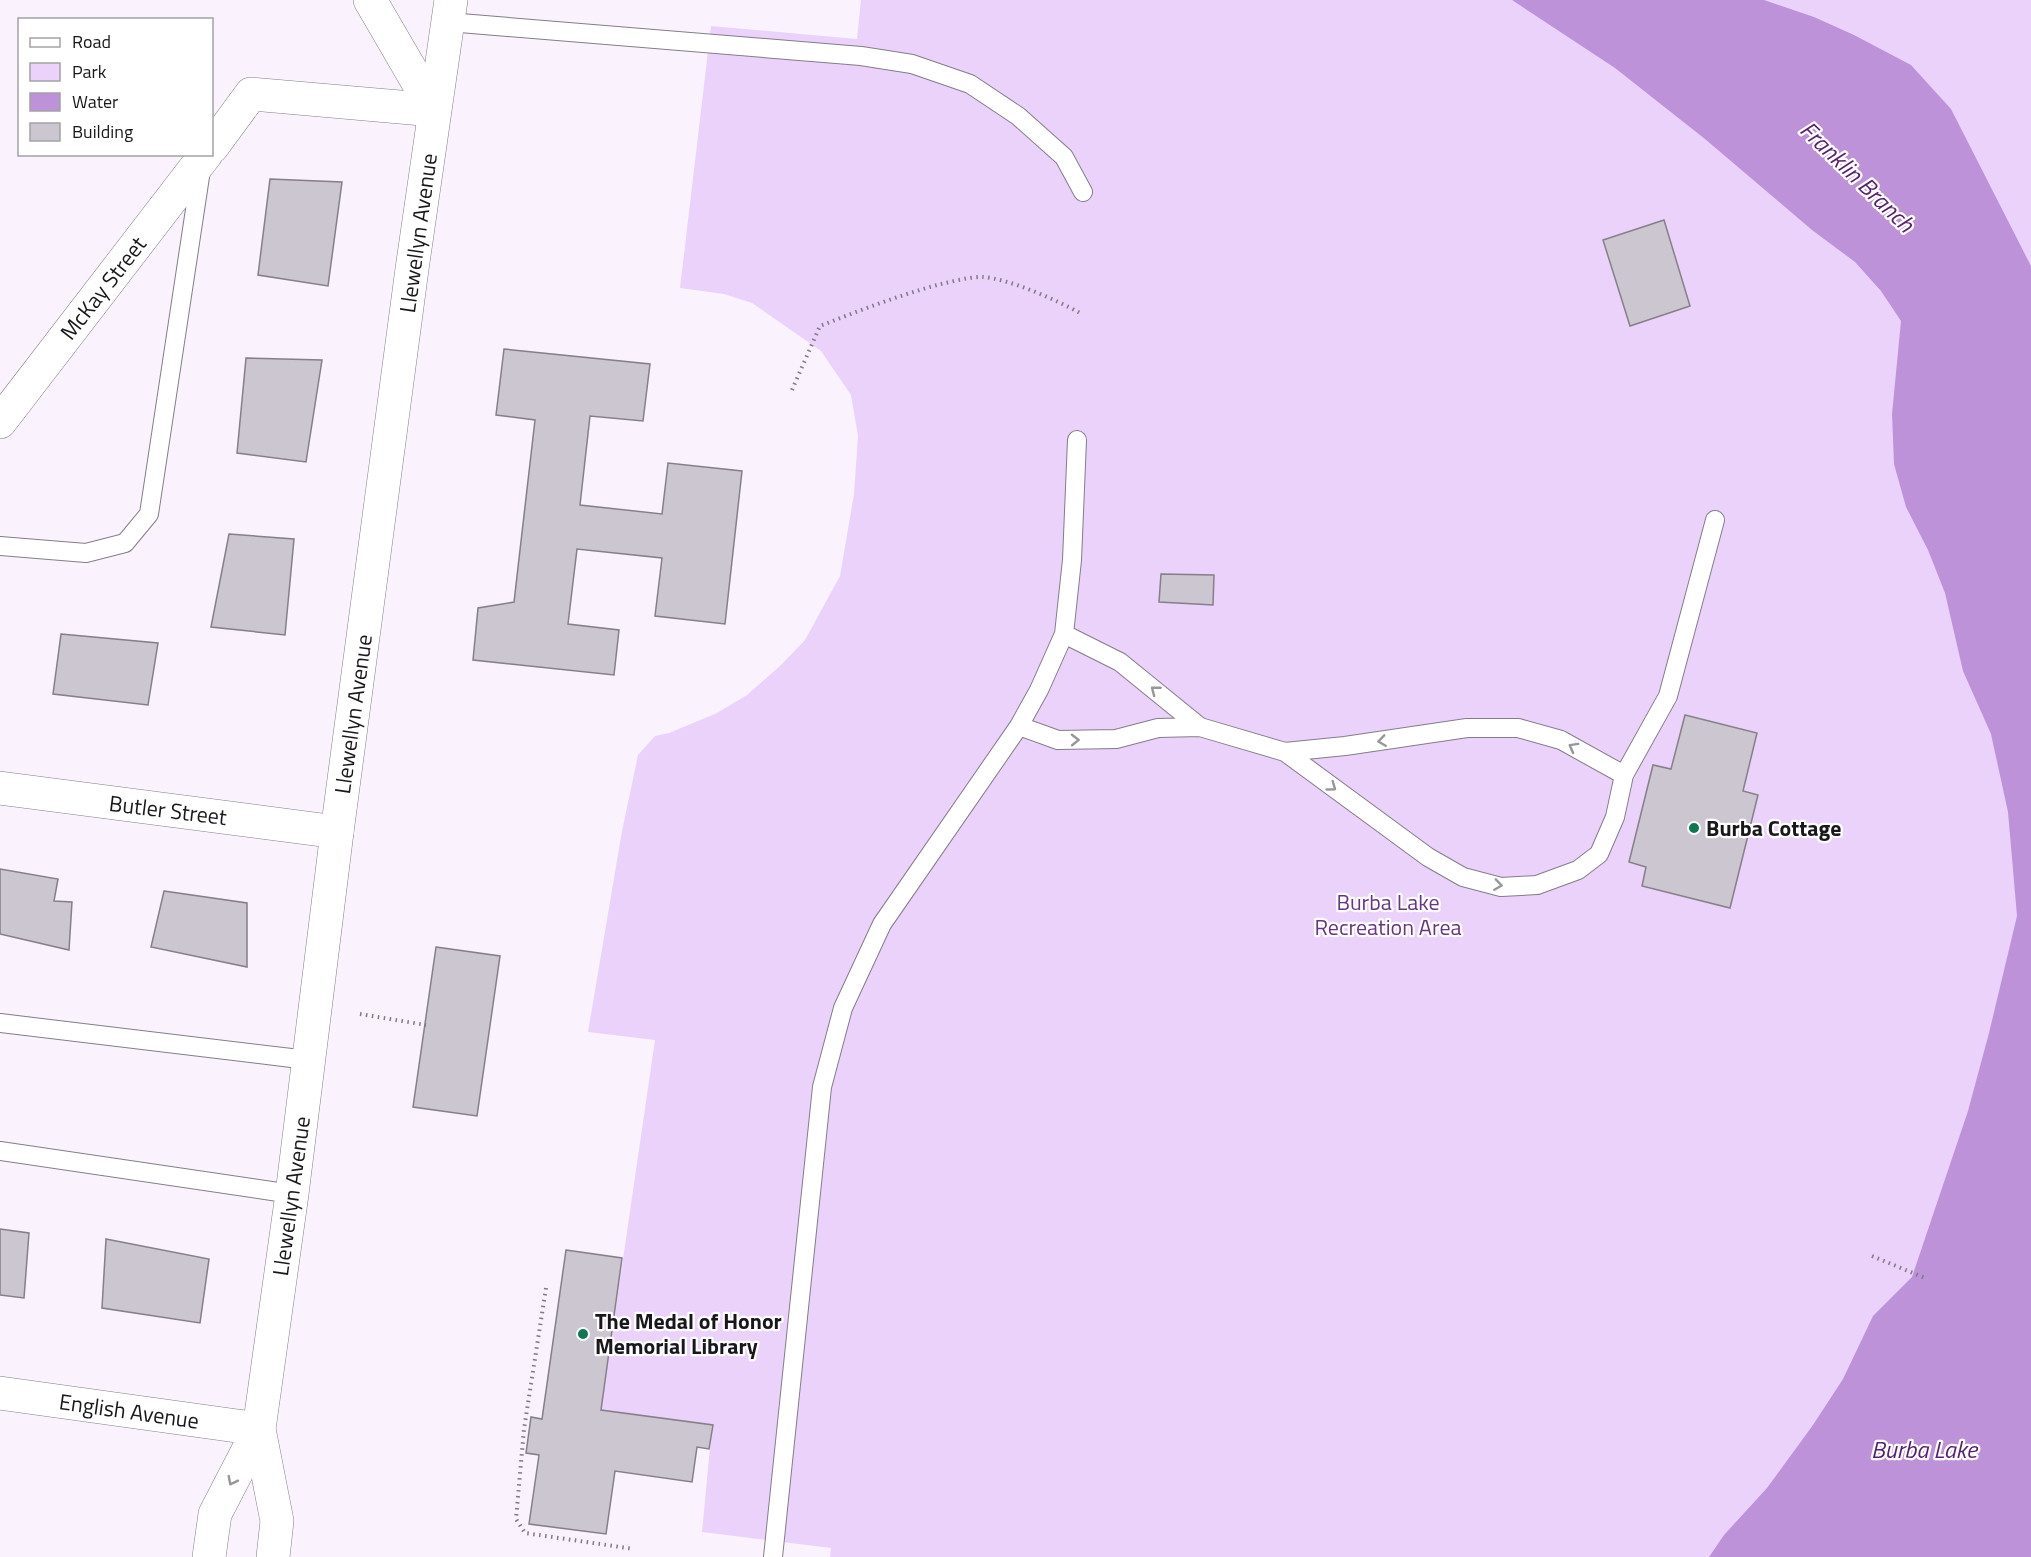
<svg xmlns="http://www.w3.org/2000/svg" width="2031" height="1557" viewBox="0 0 2031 1557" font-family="'Titillium Web',sans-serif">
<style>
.green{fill:#ebd2fb}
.water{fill:#bd92d8}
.building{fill:#ccc6d1;stroke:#857f89;stroke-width:1.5}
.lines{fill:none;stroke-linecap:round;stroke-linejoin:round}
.lane-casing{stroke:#837d87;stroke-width:20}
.street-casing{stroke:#837d87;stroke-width:34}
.secondary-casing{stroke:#837d87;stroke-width:34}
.path{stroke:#7f7b82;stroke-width:4;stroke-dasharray:1.5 4.5;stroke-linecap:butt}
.lane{stroke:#fff;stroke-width:18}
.street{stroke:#fff;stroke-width:33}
.secondary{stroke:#fff;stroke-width:33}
.oneway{stroke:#989798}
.poi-dot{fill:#0d7953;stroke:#fff;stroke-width:2}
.labels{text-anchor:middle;stroke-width:4.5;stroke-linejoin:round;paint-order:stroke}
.street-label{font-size:22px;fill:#19171b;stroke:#fff}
.poi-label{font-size:22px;font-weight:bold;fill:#19171b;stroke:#fff;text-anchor:start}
.park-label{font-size:22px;fill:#693386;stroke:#fff}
.water-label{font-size:24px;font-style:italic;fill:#561f71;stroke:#fff}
</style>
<rect width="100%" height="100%" fill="#faf3fe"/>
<path class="green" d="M 861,0 L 2031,0 L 2031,1557 L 830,1557 L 831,1548 L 702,1532 L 712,1426 L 601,1410 L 655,1040 L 588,1032 L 622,831 L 638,755 L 655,736 L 669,733 L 717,713 L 747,695 L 780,666 L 805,640 L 840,576 L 854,494 L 858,436 L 851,395 L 821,351 L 752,303 L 724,294 L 680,288 L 711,26 L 857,39 Z"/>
<path class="water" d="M 1512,0 L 1764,0 L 1814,17 L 1854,35 L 1911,65 L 1951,109 L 2031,266 L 2031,1557 L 1709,1557 L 1724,1535 L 1767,1488 L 1813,1425 L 1843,1379 L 1873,1316 L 1912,1277 L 1968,1111 L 1989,1033 L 2017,916 L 2008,812 L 1991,734 L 1963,671 L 1945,593 L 1928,550 L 1906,507 L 1894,464 L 1892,414 L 1901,321 L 1881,291 L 1855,262 L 1812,230 L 1705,139 L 1615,68 Z"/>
<path class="building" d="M 270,179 L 342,182 L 328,286 L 258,275 Z
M 1664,220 L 1690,306 L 1630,326 L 1603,240 Z
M 504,349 L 650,364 L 643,421 L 590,416 L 580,505 L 662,514 L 668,463 L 742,471 L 725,624 L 655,616 L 662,558 L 577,549 L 568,624 L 619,630 L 614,675 L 473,660 L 478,608 L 514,602 L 535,420 L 496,415 Z
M 246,358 L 322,360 L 306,462 L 237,453 Z
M 229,534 L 294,539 L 285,635 L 211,627 Z
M 1161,574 L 1214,575 L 1213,605 L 1159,602 Z
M 61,634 L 158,643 L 148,705 L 53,694 Z
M 1685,715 L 1757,733 L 1743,791 L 1758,795 L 1730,908 L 1642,886 L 1646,867 L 1629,862 L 1653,765 L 1671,769 Z
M 0,869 L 58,879 L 54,901 L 72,902 L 69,950 L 0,934 Z
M 164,891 L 247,903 L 247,967 L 151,947 Z
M 436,947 L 500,956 L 477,1116 L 413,1107 Z
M 0,1229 L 29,1233 L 24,1298 L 0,1295 Z
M 106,1239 L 209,1259 L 200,1323 L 102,1308 Z
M 566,1250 L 622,1258 L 601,1410 L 713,1425 L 709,1449 L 697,1447 L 692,1482 L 615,1471 L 606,1534 L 529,1524 L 539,1455 L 526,1453 L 531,1417 L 542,1419 Z"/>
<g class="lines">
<defs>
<path id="lane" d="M 448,22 L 861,56 L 912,64 L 970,84 L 1018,116 L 1064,157 L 1083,192
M 0,546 L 86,553 L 125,543 L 149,514 L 201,170
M 1064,634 L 1120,662 L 1200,727
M 1019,726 L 1058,740 L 1116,739 L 1158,728 L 1200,727 L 1285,752 L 1428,857 L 1463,877 L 1501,887 L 1537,885 L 1578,870 L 1599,854 L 1615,817 L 1624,775 L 1668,696 L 1715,520
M 1285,752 L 1345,746 L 1467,728 L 1518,728 L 1561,740 L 1624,775
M 0,1023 L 308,1060
M 0,1151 L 292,1194
M 773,1557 L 822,1087 L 843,1008 L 882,924 L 1019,726 L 1039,690 L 1064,634 L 1072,560 L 1077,440"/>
<path id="street" d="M 370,0 L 434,110
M 212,147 L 251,94 L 434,110
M 0,422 L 206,154
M 0,788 L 337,832
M 0,1393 L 259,1429"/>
<path id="secondary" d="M 209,1557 L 215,1514 L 259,1429
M 273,1557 L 277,1521 L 259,1429 L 292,1194 L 337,832 L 412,269 L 451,0"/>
</defs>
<use href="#lane" class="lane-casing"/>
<use href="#street" class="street-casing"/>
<use href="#secondary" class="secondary-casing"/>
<path class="path" d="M 792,390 L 820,326 C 858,311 897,296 937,285 C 951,282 967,277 982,277 C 1007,278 1057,300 1080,313
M 360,1014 L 426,1025
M 1872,1256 L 1925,1278
M 546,1288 L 524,1429 L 516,1519 L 525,1533 L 634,1549"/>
<use href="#lane" class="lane"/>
<use href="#street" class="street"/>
<use href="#secondary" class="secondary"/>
</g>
<defs><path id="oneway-chevron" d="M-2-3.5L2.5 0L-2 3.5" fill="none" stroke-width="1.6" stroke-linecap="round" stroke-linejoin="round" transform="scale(1.5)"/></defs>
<g class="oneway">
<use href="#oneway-chevron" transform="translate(1155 690) rotate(-142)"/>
<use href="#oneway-chevron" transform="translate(1075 740) rotate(-1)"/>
<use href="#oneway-chevron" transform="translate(1382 741) rotate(172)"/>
<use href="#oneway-chevron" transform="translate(1573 747) rotate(-151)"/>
<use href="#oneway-chevron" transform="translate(1332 787) rotate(36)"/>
<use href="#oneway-chevron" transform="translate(1498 885) rotate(8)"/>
<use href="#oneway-chevron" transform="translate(232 1481) rotate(117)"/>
</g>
<g class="poi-dot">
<circle cx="1694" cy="828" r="6"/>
<circle cx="583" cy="1334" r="6"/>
</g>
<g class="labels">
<g class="street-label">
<text transform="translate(418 233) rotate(-82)" y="8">Llewellyn Avenue</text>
<text transform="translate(103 288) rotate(-52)" y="8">McKay Street</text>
<text transform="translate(353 714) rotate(-82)" y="8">Llewellyn Avenue</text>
<text transform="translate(168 810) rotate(7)" y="8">Butler Street</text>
<text transform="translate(291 1196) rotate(-82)" y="8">Llewellyn Avenue</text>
<text transform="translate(129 1411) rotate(8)" y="8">English Avenue</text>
</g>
<g class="poi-label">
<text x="1706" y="836">Burba Cottage</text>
<text x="595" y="1329">The Medal of Honor<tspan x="595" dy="25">Memorial Library</tspan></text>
</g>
<g class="park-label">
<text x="1388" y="910">Burba Lake<tspan x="1388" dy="25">Recreation Area</tspan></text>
</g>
<g class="water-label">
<text transform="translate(1857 177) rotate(44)" y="8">Franklin Branch</text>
<text x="1924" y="1458">Burba Lake</text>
</g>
</g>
<rect x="18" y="18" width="195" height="138" fill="#ffffff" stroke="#a3a2a4" stroke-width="1.5"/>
<rect x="30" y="38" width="30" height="9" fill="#ffffff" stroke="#a3a2a4" stroke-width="1.5"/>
<text x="72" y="48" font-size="18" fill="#19171b">Road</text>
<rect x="30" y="63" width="30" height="18" fill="#ebd2fb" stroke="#a3a2a4" stroke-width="1.5"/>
<text x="72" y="78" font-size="18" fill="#19171b">Park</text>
<rect x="30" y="93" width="30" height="18" fill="#bd92d8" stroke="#a3a2a4" stroke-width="1.5"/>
<text x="72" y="108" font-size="18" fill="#19171b">Water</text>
<rect x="30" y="123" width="30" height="18" fill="#ccc6d1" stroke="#a3a2a4" stroke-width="1.5"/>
<text x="72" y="138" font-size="18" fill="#19171b">Building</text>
</svg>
